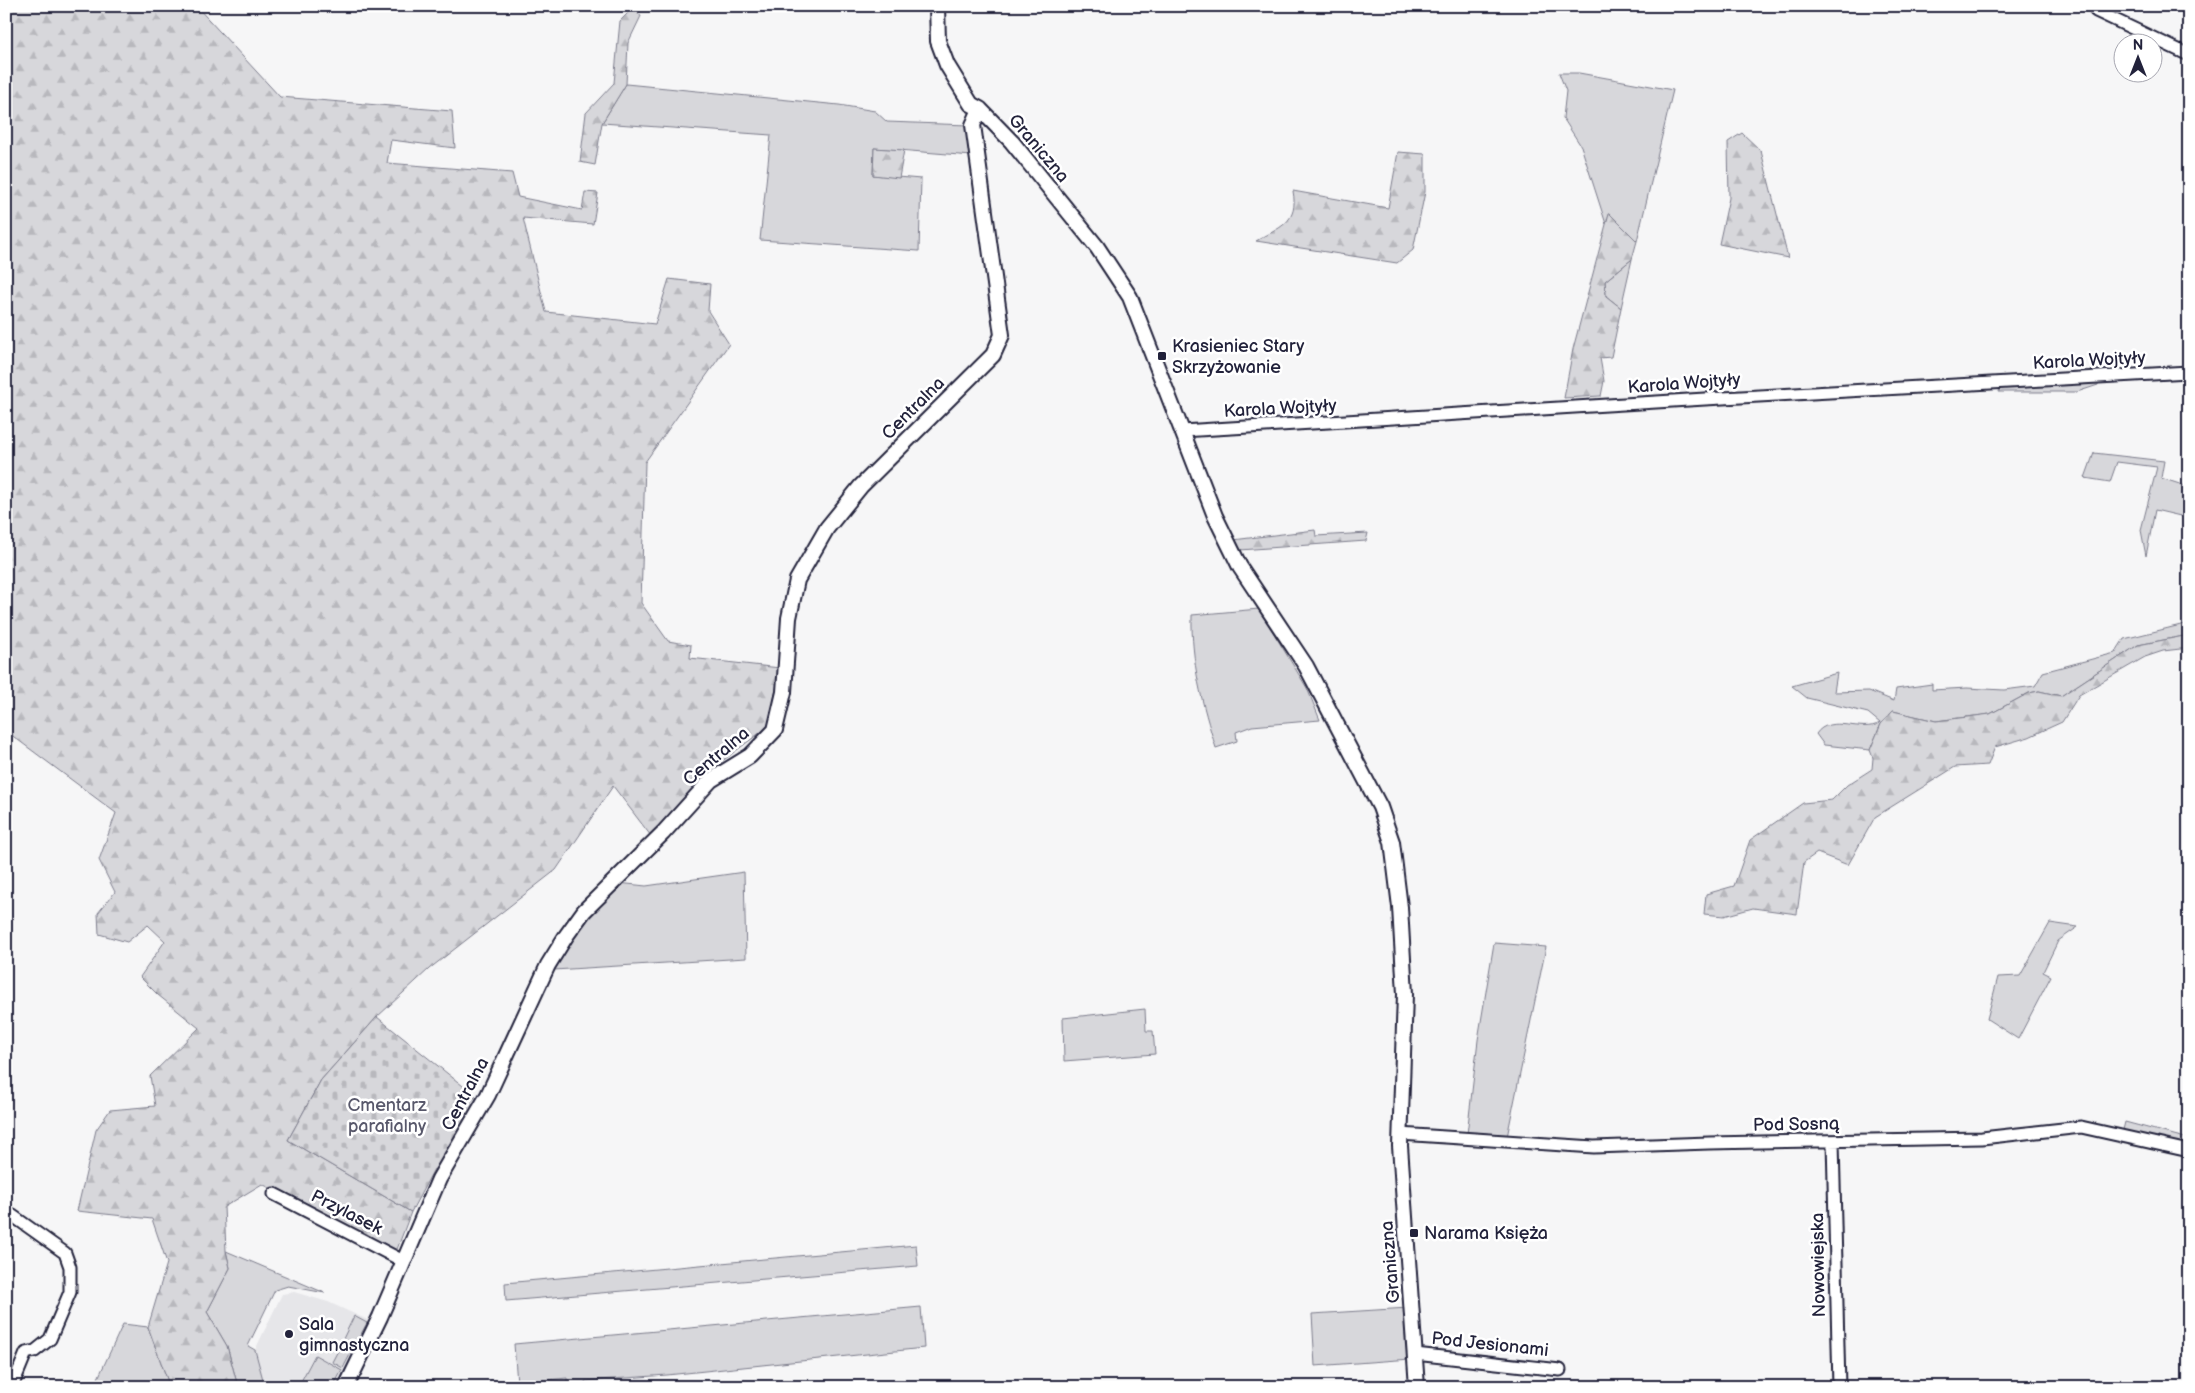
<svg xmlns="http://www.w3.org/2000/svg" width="2195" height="1393" viewBox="0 0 2195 1393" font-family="'Balsamiq Sans',sans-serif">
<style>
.built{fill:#e6e6e9}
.green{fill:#d7d7db;stroke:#7c7c8b}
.forest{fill:url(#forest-firs);stroke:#7c7c8b}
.cemetery{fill:url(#cemetery-stones);stroke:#7c7c8b}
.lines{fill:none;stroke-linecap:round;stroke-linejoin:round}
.minor-casing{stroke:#22223b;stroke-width:15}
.tertiary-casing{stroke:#22223b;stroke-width:18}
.minor{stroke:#fff;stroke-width:11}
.tertiary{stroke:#fff;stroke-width:14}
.poi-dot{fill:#22223b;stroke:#fff;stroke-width:2}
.labels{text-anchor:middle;stroke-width:5;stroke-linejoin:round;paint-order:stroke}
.street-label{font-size:18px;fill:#22223b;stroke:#fff}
.poi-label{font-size:18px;fill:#22223b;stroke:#fff;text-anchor:start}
.park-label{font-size:18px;fill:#58586b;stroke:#fff}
</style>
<defs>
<pattern id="forest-firs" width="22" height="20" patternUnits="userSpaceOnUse" patternTransform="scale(1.25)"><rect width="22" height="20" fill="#d7d7db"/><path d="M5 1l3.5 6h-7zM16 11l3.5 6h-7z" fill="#b8b8bd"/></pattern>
<pattern id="cemetery-stones" width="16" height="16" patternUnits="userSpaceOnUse" patternTransform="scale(1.25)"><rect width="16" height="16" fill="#d7d7db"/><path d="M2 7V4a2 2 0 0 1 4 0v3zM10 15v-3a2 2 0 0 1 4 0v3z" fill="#b8b8bd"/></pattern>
</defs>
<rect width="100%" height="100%" fill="#f6f6f7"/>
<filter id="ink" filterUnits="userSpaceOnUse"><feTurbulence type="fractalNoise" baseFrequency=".02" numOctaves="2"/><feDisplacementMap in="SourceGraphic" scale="10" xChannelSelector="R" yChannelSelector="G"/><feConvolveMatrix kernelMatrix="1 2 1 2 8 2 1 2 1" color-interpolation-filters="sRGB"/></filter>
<g filter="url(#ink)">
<path class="built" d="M 294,1292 L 328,1302 L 370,1321 L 337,1387 L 265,1387 L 255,1350 L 282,1294 Z"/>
<path class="green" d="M 1559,73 L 1579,73 L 1673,90 L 1637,241 L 1609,214 L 1606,224 L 1581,146 L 1563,118 L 1566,91 Z
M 626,84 L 839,105 L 875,111 L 887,122 L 968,125 L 972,156 L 874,148 L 873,175 L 921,179 L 919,251 L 760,240 L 771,135 L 602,123 Z
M 1632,259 L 1621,308 L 1606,296 L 1605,281 Z
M 2098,381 L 2098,385 L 2077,392 L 1999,392 L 2000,387 Z
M 2094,453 L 2164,461 L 2161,478 L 2189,487 L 2189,518 L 2155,510 L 2146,556 L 2141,530 L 2157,467 L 2117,462 L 2110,482 L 2085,478 Z
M 1259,609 L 1307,688 L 1320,720 L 1252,726 L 1236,732 L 1237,741 L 1216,748 C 1202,704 1191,661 1192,615 Z
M 2189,623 L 2189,635 L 2138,645 L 2061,696 L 2039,691 L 2029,693 L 1990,714 L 1936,721 L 1893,711 L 1881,724 L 1870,750 L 1824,745 L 1816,734 C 1830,713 1861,734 1880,723 L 1868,713 L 1807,698 L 1792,686 L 1837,673 L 1834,692 L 1869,691 L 1894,701 L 1896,689 L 1932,684 L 1932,690 L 1967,688 L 2004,690 L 2035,686 L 2043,672 L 2115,653 L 2124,639 Z
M 744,872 L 746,958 L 554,970 L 584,918 L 618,883 L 646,886 Z
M 2050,923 L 2078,927 L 2058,941 L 2043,972 L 2051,976 L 2018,1039 L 1987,1019 L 1998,977 L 2020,976 Z
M 1494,943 L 1546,947 L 1507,1137 L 1467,1134 L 1478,1040 Z
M 1145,1009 L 1146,1031 L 1153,1031 L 1155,1054 L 1064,1061 L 1063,1018 Z
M 2125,1122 L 2189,1139 L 2189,1147 L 2123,1130 Z
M 916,1245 L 918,1266 L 506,1301 L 505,1283 Z
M 226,1251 L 325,1293 L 288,1286 L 275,1290 L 248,1346 L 255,1350 L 265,1387 L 238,1387 L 227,1346 L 207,1312 L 230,1268 Z
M 921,1307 L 924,1348 L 667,1375 L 585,1381 L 586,1387 L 531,1387 L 567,1384 L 567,1378 L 517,1383 L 514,1344 Z
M 1408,1308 L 1411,1359 L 1315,1366 L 1312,1314 Z
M 354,1316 L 367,1323 L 354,1347 L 342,1341 Z
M 123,1324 L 148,1327 L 170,1387 L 94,1387 Z
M 342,1343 L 353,1349 L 343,1368 L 332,1362 Z
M 315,1355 L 342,1370 L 333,1387 L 298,1387 Z"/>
<path class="forest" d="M 6,6 L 196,6 L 280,97 L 452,111 L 455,148 L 391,140 L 387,163 L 512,173 L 518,197 L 582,210 L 585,192 L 598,193 L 593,224 L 523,218 L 546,312 L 655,324 L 669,279 L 710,284 L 708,311 L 729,344 L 645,462 L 641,603 L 668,641 L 691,645 L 690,658 L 780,668 L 769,726 L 709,771 L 651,836 L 613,786 L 556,870 L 429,969 L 377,1017 L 321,1080 L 288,1140 L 411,1212 L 396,1252 L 262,1184 L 224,1207 L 226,1251 L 230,1268 L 207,1312 L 227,1346 L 238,1387 L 170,1387 L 148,1327 L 167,1263 L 152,1219 L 77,1211 L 96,1130 L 110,1110 L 155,1106 L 150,1076 L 199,1028 L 158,995 L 140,977 L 165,941 L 148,925 L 127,942 L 99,934 L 98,913 L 115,892 L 99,860 L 116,813 L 6,731 Z
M 632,9 L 641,16 L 628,43 L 626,84 L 602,123 L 595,165 L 580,162 L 586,113 L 614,83 L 620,21 Z
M 1742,133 L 1761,151 L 1788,258 L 1719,244 L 1729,198 L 1728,142 Z
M 874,148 L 904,150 L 899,178 L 873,175 Z
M 1398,152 L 1425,154 L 1425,192 L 1413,250 L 1397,263 L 1256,241 C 1280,227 1299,223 1293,191 L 1388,208 Z
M 1609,213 L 1637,241 L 1632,259 L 1605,281 L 1606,296 L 1621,308 L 1611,357 L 1600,358 L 1604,381 L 1601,396 L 1564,398 L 1573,349 Z
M 1315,530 L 1316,536 L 1368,533 L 1366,541 L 1240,550 L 1233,540 Z
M 2189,635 L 2189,648 L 2163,651 L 2145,657 L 2079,695 L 2062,722 L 2029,737 L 1995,747 L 1988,765 L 1955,767 L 1875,817 L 1848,865 L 1817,853 L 1804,862 L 1797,914 L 1753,908 L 1724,916 L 1704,914 L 1706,894 L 1734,886 L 1750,840 L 1803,803 L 1832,800 L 1847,785 L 1872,769 L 1873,758 L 1870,750 L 1881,724 L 1893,711 L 1936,721 L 1990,714 L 2029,693 L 2039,691 L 2061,696 L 2138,645 Z"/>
<path class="cemetery" d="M 377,1017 L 478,1098 L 437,1170 L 434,1169 L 411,1212 L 288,1140 L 321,1080 Z"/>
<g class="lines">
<defs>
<path id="minor" d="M 2096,11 L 2189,55
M 1182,431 L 1705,399 L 2189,372
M 1400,1134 L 1594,1147 L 1709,1143 L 1982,1138 L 2081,1127 L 2189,1151
M 1833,1141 L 1839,1387
M 274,1194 L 403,1261
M 6,1211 L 65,1253 L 70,1267 L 70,1292 L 50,1339 L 35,1351 L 26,1353 L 12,1387
M 1415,1354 L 1560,1370"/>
<path id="tertiary" d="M 937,6 L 938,41 L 947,65 L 971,104 L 980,109 L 1012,142 L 1097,247 L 1130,297 L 1215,516 L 1240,567 L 1306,666 L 1380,807 L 1392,842 L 1400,907 L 1405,994 L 1400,1146 L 1417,1387
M 346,1387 L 380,1317 L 439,1179 L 488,1095 L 548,965 L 566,936 L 584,911 L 663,833 L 711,780 L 750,756 L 775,730 L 784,692 L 789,618 L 797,580 L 827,528 L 861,486 L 993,355 L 1002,335 L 973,125 L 980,109"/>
</defs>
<use href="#minor" class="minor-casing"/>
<use href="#tertiary" class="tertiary-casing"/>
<use href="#minor" class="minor"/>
<use href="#tertiary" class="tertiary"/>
</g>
</g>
<g class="poi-dot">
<rect x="1157" y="351" width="10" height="10" rx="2.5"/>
<rect x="1409" y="1228" width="10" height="10" rx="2.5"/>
<circle cx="289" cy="1334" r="5"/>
</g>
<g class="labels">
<g class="street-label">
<text transform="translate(1039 148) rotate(50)" y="6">Graniczna</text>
<text transform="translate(2089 360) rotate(-3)" y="6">Karola Wojtyły</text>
<text transform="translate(1684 383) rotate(-4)" y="6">Karola Wojtyły</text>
<text transform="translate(913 408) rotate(-45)" y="6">Centralna</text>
<text transform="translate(1280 408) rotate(-3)" y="6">Karola Wojtyły</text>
<text transform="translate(716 756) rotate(-40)" y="6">Centralna</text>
<text transform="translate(465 1094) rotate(-62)" y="6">Centralna</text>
<text transform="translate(1796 1124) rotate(-1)" y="6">Pod Sosną</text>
<text transform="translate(347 1212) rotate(27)" y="6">Przylasek</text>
<text transform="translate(1390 1262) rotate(-95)" y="6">Graniczna</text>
<text transform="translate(1818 1265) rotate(-91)" y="6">Nowowiejska</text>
<text transform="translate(1490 1344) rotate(6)" y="6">Pod Jesionami</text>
</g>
<g class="poi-label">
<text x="1172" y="352">Krasieniec Stary<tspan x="1172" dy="21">Skrzyżowanie</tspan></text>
<text x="1424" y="1239">Narama Księża</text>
<text x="299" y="1330">Sala<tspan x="299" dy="21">gimnastyczna</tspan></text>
</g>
<g class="park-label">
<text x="387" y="1111">Cmentarz<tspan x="387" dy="21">parafialny</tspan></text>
</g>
</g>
<rect width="2195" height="1393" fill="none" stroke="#fff" stroke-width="25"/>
<rect x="12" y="12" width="2170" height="1368" fill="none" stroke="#22223b" stroke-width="2" filter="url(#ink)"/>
<g transform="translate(2138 58)"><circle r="24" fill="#ffffff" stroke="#a7a7b1"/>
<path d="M0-4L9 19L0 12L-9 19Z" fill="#22223b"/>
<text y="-8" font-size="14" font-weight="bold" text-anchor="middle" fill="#22223b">N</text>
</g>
</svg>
